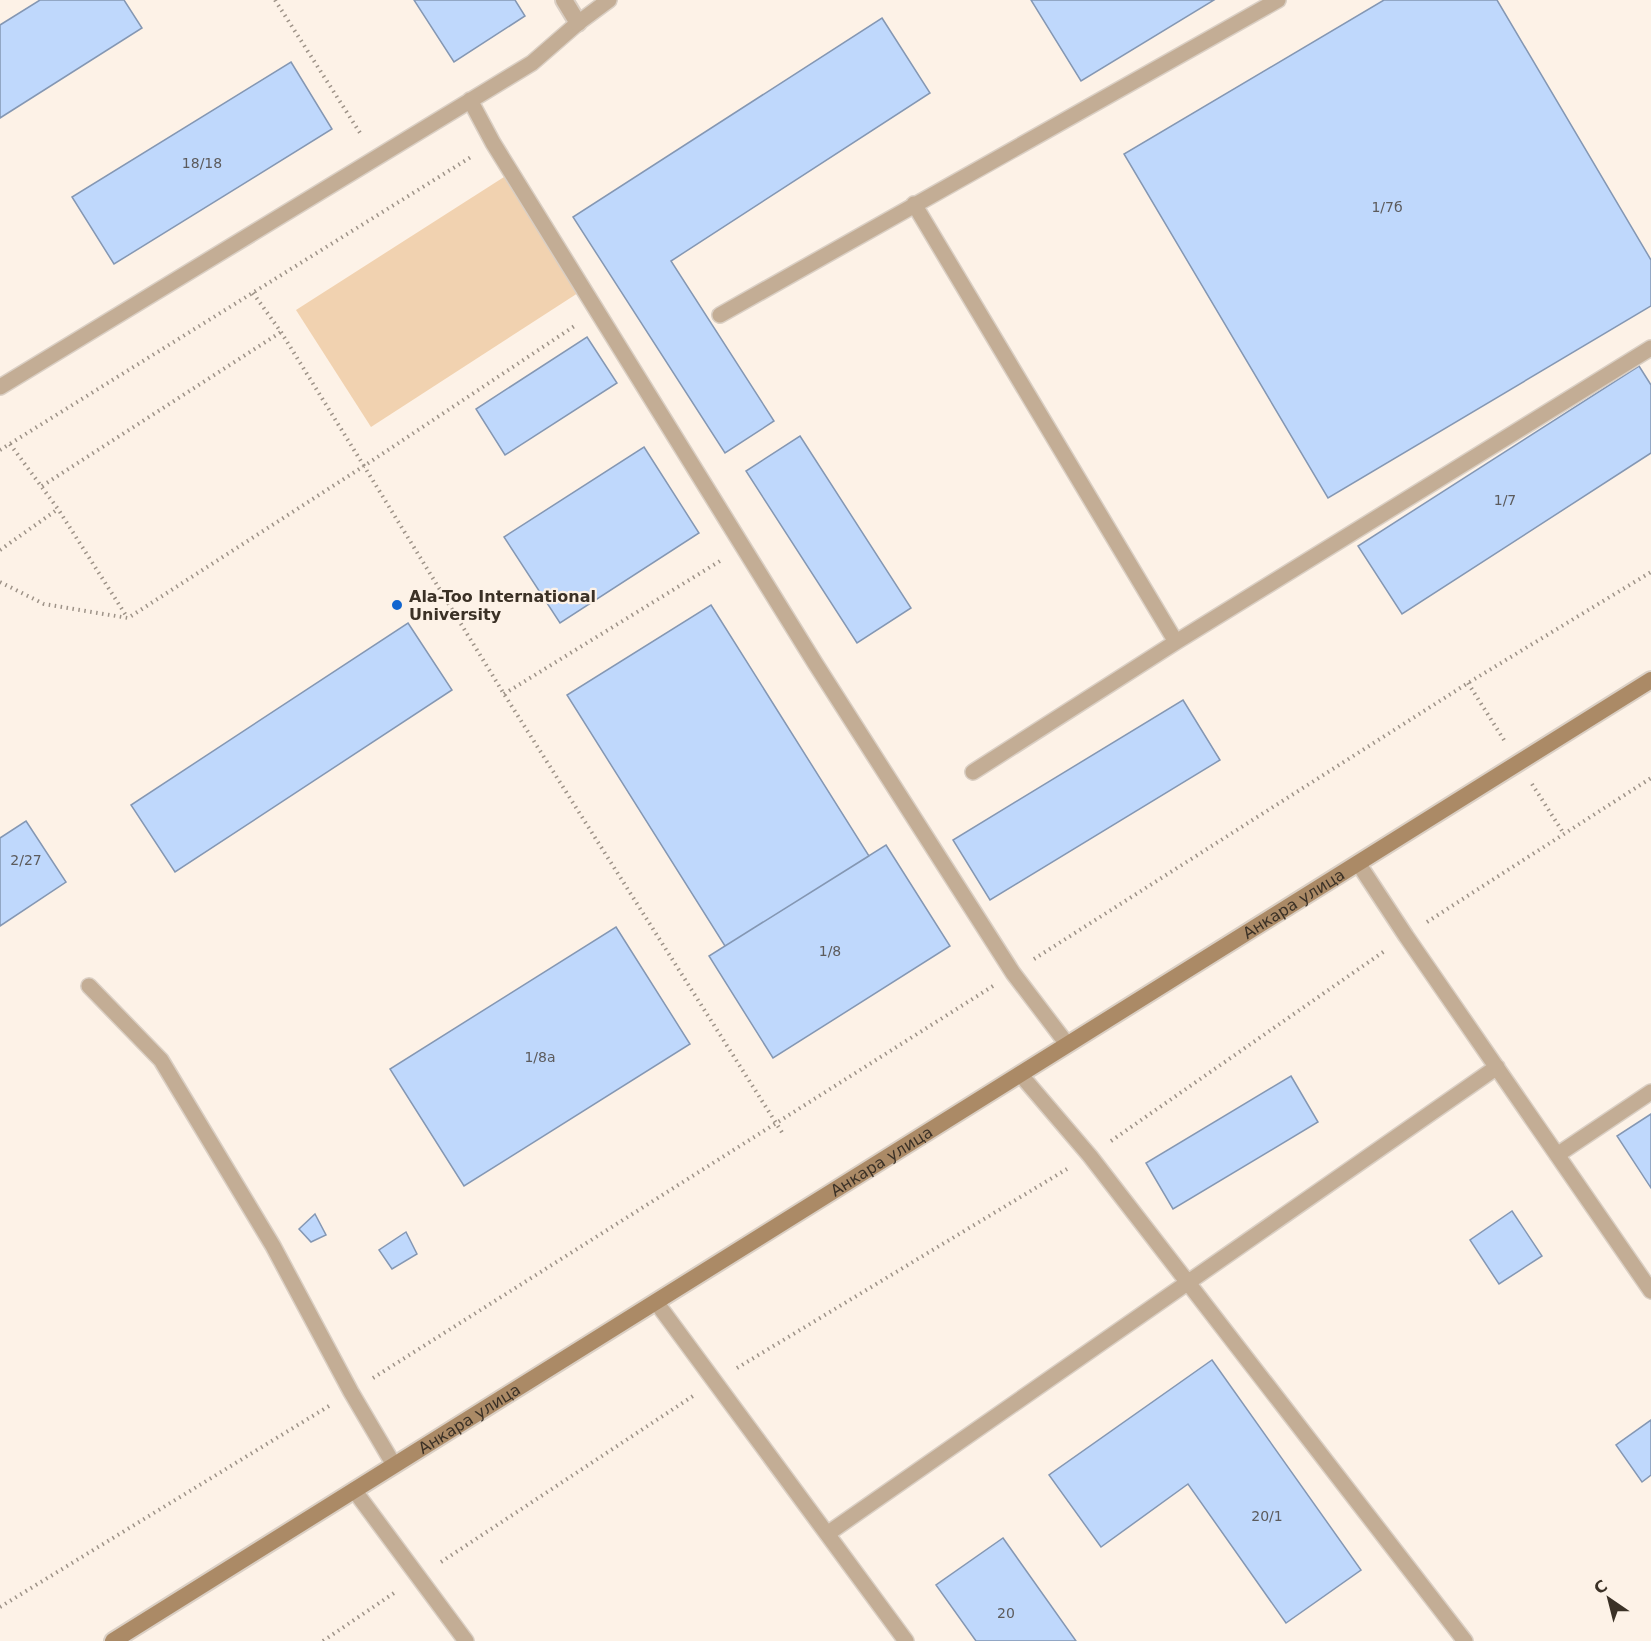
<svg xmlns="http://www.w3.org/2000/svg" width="1651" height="1641" viewBox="0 0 1651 1641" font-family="'DejaVu Sans',sans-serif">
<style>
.green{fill:#f1d2b0}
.building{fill:#bfd8fc;stroke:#8497b3;stroke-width:1.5}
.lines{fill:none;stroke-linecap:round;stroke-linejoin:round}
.service-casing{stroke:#dacfc4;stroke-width:18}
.minor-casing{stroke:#dacfc4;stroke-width:20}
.secondary-casing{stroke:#dacfc4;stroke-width:20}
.path{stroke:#9e9388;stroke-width:4;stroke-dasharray:1.5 4.5;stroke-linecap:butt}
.service{stroke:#c3ad95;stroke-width:15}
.minor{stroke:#c3ad95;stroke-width:16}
.secondary{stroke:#ab8a66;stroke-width:16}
.poi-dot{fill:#1165cf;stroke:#fdf2e7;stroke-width:2}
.labels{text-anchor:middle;stroke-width:4.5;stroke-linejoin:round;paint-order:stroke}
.number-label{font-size:14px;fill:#5c5b5c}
.poi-label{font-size:16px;font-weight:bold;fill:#3b3126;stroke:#fdf2e7;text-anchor:start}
.street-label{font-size:16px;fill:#3b3126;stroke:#fdf2e7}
</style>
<rect width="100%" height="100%" fill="#fdf2e7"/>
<path class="green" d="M 504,177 L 578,293 L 371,427 L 296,310 Z"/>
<path class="building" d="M 40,0 L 124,0 L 142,28 L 0,118 L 0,25 Z
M 414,0 L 515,0 L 525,16 L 454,62 Z
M 1031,0 L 1214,0 L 1081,81 Z
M 1384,0 L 1497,0 L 1651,260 L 1651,306 L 1328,498 L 1124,154 Z
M 882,18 L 930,93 L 671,261 L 774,421 L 725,453 L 573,217 Z
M 291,62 L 332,129 L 114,264 L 72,197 Z
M 587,337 L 617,383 L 505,455 L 476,409 Z
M 1639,366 L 1651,385 L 1651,453 L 1402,614 L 1358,546 Z
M 800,436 L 911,608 L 857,643 L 746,471 Z
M 644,447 L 699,533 L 560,623 L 504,537 Z
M 711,605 L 869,856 L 725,946 L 567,695 Z
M 408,623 L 452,690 L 175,872 L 131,805 Z
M 1183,700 L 1220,760 L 990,900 L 953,840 Z
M 26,821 L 66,882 L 0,926 L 0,838 Z
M 886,845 L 950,946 L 773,1058 L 709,956 Z
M 616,927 L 690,1044 L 464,1186 L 390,1069 Z
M 1291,1076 L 1318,1122 L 1173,1209 L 1146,1163 Z
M 1651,1114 L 1651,1188 L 1617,1136 Z
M 1512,1211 L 1542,1256 L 1499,1284 L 1470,1240 Z
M 315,1214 L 326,1235 L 311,1242 L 299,1229 Z
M 406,1232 L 417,1254 L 392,1269 L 379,1250 Z
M 1212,1360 L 1361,1570 L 1286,1623 L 1188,1484 L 1101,1547 L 1049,1475 Z
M 1651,1420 L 1651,1475 L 1642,1482 L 1616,1445 Z
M 1003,1538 L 1076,1641 L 976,1641 L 936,1585 Z"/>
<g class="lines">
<defs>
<path id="service" d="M 470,100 L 493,143 L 815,663 L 1013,973 L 1067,1044
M 914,204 L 1176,642
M 720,315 L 1278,0
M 0,387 L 532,63 L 578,23 L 609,0
M 973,772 L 1176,642 L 1651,348
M 1358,863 L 1406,936 L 1651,1291
M 89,986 L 161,1060 L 273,1246 L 351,1392 L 394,1465
M 1020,1074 L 1090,1156 L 1465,1641
M 1557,1155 L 1651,1092
M 656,1302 L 906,1641
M 354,1490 L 466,1641
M 827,1534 L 1497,1067"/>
<path id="minor" d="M 564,0 L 578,23"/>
<g id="secondary">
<path id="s1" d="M 113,1641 L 1651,680"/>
</g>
</defs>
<use href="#service" class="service-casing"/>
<use href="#minor" class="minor-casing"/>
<use href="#secondary" class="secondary-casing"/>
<path class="path" d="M 275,0 L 362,136
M 253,293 L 281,332 L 364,466 L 576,325
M 10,444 L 58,509 L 127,617
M 0,450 L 471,157
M 42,486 L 281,332
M 0,550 L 58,509
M 0,582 L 44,604 L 128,618 L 364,466 L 504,694 L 783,1134
M 1468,683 L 1504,740
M 504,694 L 720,561
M 1532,784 L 1564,834
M 1427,922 L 1651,778
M 1034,959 L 1468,683 L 1651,572
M 1111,1141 L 1386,950
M 737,1368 L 1067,1169
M 373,1378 L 993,986
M 441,1562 L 693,1396
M 0,1607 L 329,1406
M 323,1641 L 397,1591"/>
<use href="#service" class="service"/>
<use href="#minor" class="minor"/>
<use href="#secondary" class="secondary"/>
</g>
<circle class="poi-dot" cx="397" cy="605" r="6"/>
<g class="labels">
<g class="number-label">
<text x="202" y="168">18/18</text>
<text x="1387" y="212">1/7б</text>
<text x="1505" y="505">1/7</text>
<text x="26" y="865">2/27</text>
<text x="830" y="956">1/8</text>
<text x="540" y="1062">1/8а</text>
<text x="1267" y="1521">20/1</text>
<text x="1006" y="1618">20</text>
</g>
<g class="poi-label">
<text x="409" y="602">Ala-Too International<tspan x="409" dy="18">University</tspan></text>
</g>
<g class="street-label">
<text dy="6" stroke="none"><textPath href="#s1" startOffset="1392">Анкара улица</textPath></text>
<text dy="6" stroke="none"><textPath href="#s1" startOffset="906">Анкара улица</textPath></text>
<text dy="6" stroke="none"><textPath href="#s1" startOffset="420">Анкара улица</textPath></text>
</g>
</g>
<g transform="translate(1609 1599) rotate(325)" stroke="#fdf2e7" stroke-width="4.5" paint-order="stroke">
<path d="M0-4.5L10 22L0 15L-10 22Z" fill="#3b3126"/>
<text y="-9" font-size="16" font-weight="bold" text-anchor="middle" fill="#3b3126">С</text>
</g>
</svg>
